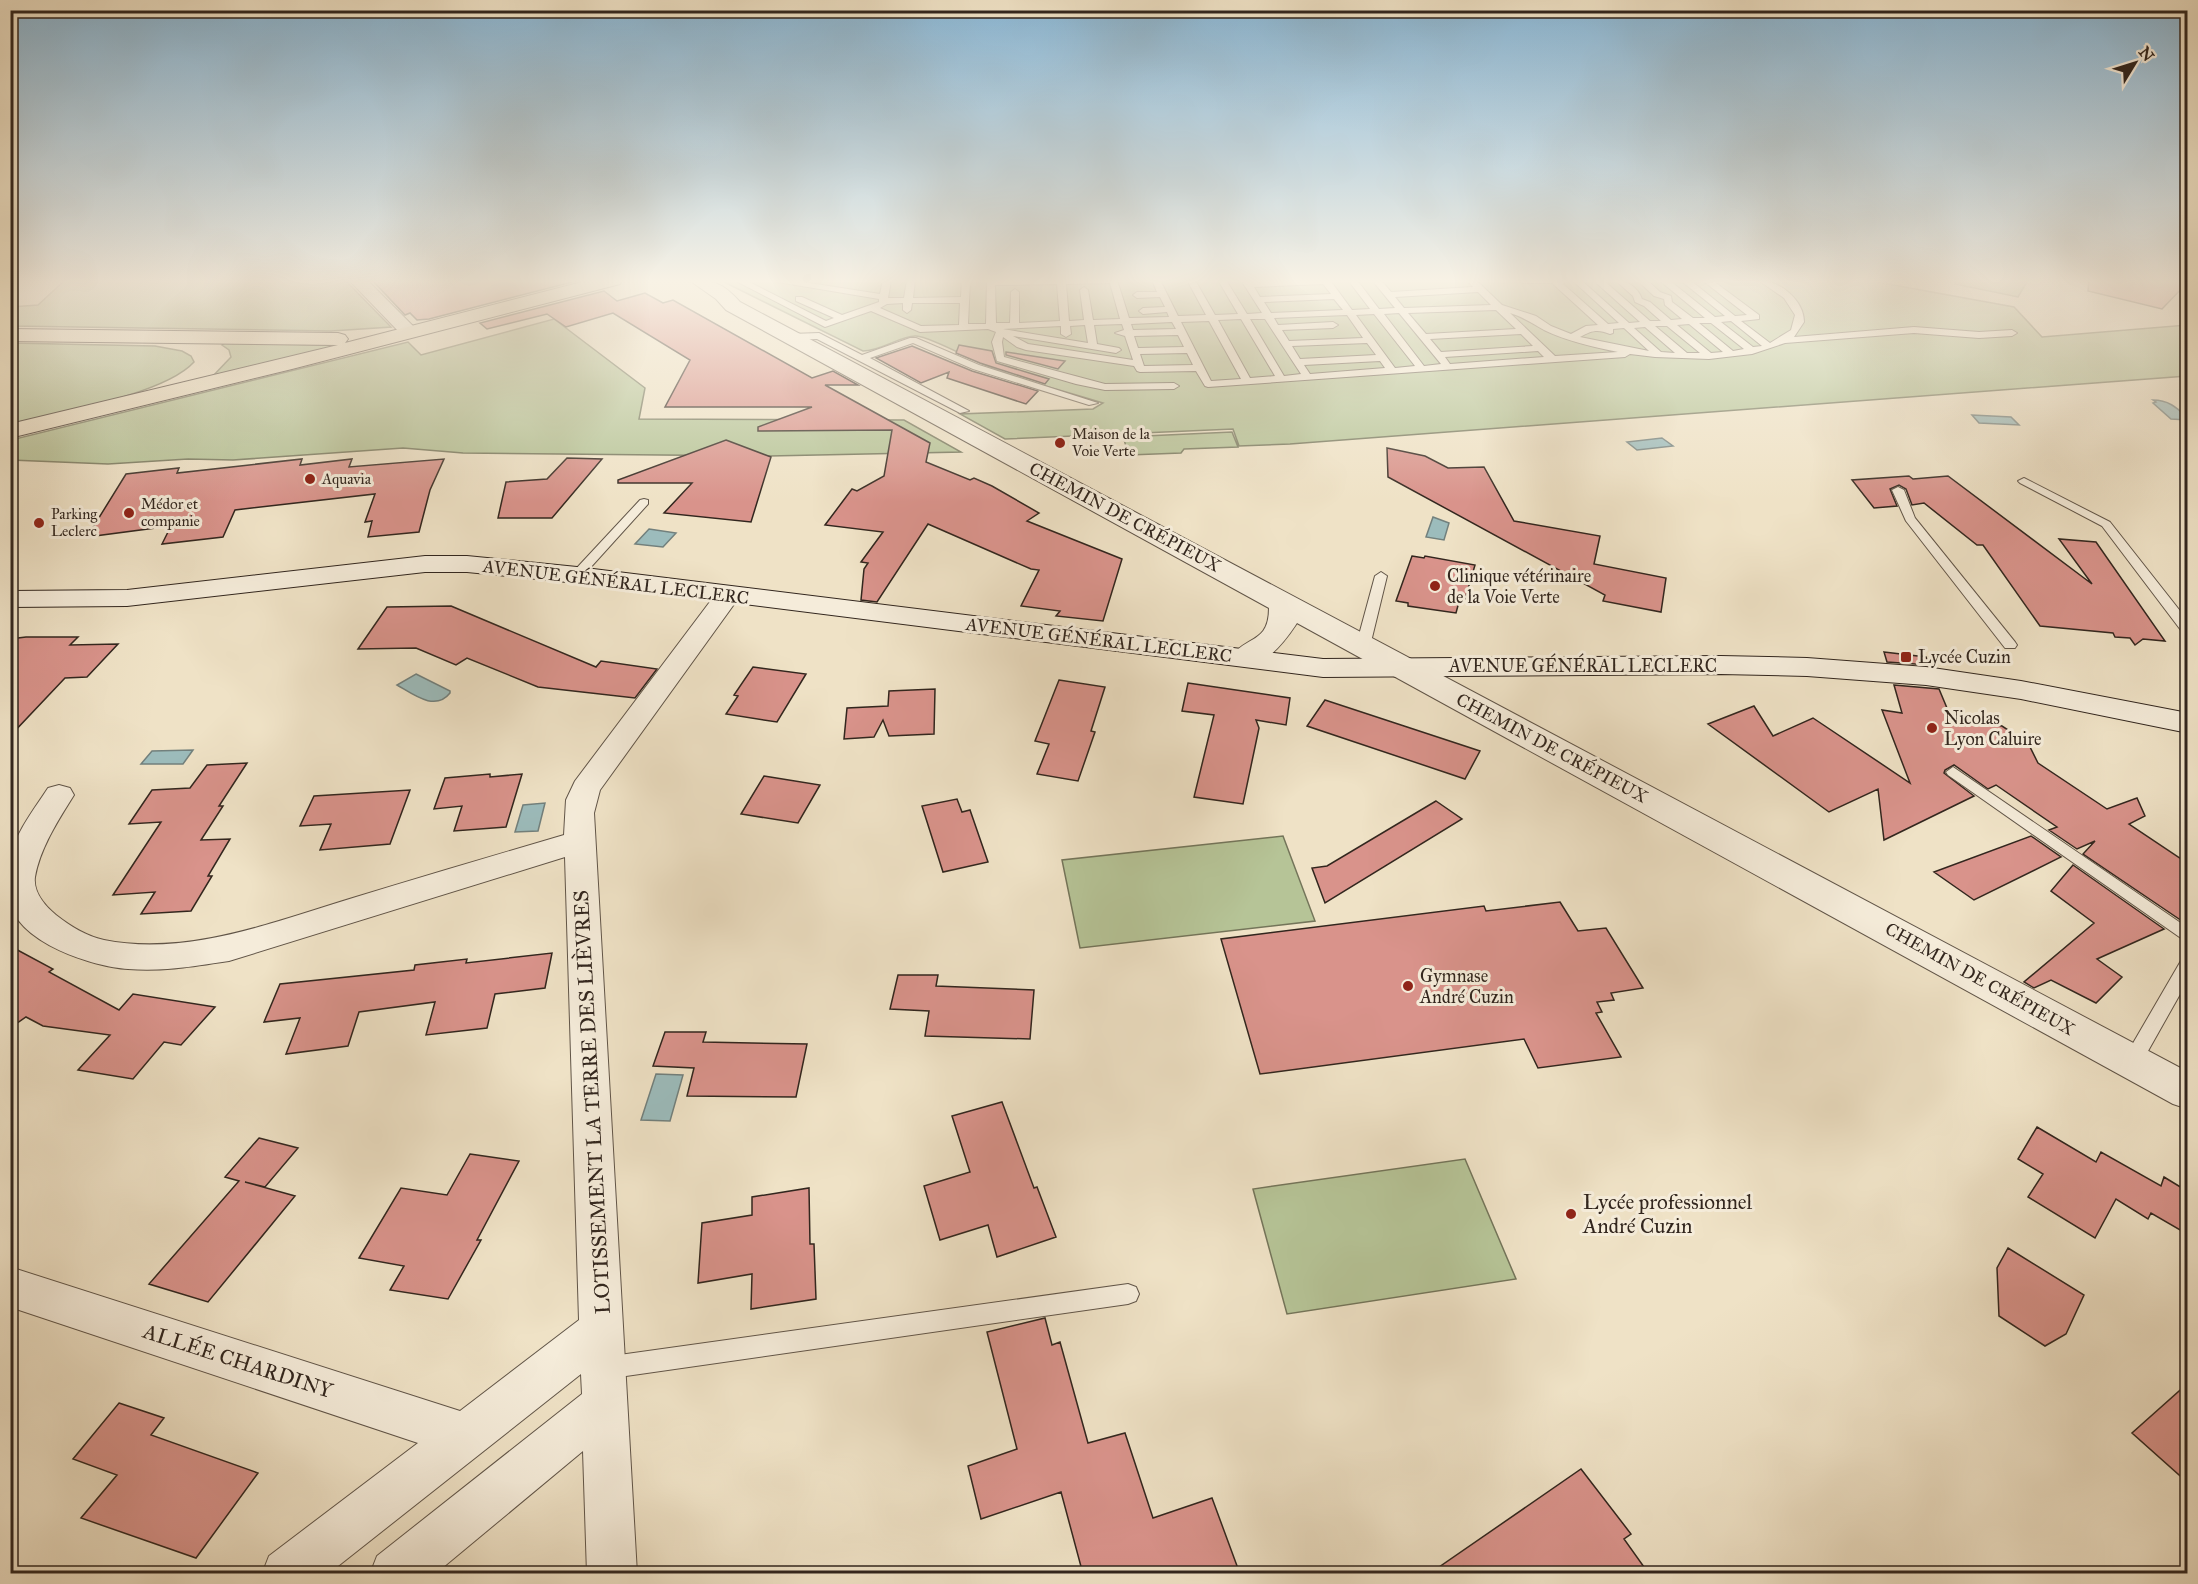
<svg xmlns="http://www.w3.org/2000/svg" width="2198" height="1584" viewBox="0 0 2198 1584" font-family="'IM FELL Great Primer',serif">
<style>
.green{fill:#b6c497;stroke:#74755a;stroke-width:1.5}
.water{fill:#9cbcbc;stroke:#72807d;stroke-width:1.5}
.building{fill:#d9938b;stroke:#32261e;stroke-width:1.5}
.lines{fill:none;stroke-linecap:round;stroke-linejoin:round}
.service-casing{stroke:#615548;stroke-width:2}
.minor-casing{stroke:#615548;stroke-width:2}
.tertiary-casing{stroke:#615548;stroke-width:2}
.secondary-casing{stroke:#32261e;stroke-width:2}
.primary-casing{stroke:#32261e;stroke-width:2}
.service{fill:#f5ecda;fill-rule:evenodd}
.minor{fill:#f5ecda;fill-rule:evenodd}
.tertiary{fill:#f5ecda;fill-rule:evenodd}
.secondary{fill:#f5ecda;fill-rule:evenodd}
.primary{fill:#efe2c6;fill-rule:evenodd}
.poi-dot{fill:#8f2418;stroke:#f5ecda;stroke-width:2}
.labels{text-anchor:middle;stroke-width:6;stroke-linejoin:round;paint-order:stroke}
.far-poi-label{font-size:15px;fill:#32261e;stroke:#f5ecda;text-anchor:start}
.street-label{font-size:18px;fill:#32261e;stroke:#f5ecda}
.poi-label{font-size:18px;fill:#32261e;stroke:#f5ecda;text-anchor:start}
.near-street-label{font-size:21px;fill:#32261e;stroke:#f5ecda}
.near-poi-label{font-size:21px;fill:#32261e;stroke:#f5ecda;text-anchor:start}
</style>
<rect width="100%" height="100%" fill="#efe2c6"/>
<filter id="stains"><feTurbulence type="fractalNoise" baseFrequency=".00333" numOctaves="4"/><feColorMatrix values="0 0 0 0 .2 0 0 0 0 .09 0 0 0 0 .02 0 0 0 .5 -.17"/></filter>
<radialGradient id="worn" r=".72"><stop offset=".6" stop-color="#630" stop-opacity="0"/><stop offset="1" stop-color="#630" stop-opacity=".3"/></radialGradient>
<path class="green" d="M 65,280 L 345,280 L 391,327 L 331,331 L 11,326 L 11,307 L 38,305 Z
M 720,280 L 1866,280 L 2014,307 L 2042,337 L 2187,325 L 2187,376 L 1290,444 L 1239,446 L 1233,429 L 1005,439 L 960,414 L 1093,409 L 1103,403 C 1062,390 1019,380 980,363 C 965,356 930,337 916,336 C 902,335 881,351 863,351 Z
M 1957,280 L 2028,280 L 2018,297 L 1955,284 Z
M 554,319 L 645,388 L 639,419 L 904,420 L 961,452 L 769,456 L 463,453 L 403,448 L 233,460 L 188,459 L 108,464 L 11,460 L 11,440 L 408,342 L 421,355 Z
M 10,343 L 155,346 L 182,351 L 191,356 L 194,362 C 164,395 56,413 11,424 Z
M 225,343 L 341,345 L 213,376 L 231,357 L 229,350 L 222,345 Z
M 1232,432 L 1238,447 L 1184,449 L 1181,453 L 1129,455 L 1123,437 Z
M 1283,836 L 1315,921 L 1080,948 L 1062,860 Z
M 1465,1159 L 1516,1279 L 1287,1314 L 1253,1189 Z"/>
<path class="water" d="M 2153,400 C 2168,400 2176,407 2187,417 L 2187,420 L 2171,419 L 2153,403 L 2156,402 Z
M 1972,415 L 2011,417 L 2019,425 L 1979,423 Z
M 1662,438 L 1673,446 L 1637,450 L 1627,442 Z
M 1433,517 L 1449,523 L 1444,540 L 1426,537 Z
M 649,529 L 676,533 L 663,547 L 635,544 Z
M 416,674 L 450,691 L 450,693 C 435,712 413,694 397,685 Z
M 193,750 L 183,764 L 141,764 L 152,751 Z
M 545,803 L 538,831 L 515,832 L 523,805 Z
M 656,1074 L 683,1075 L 670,1121 L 641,1120 Z"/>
<path class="building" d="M 372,280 L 580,280 L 429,319 L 417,320 L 410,313 L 405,315 Z
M 2089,280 L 2187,280 L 2187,283 L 2162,309 L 2088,291 Z
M 604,291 L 617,301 L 645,293 L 663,303 L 673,300 L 812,378 L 833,371 L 858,385 L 825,385 L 930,443 L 926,462 L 970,480 L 974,478 L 992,486 L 1039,513 L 1027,521 L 1122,559 L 1103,621 L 1056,616 L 1060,611 L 1021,606 L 1039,570 L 1031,569 L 928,524 L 877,602 L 861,600 L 864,569 L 868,563 L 861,562 L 883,532 L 825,525 L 852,489 L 857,491 L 884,476 L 892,430 L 758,431 L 758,427 L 812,407 L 665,407 L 690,360 L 613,313 L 566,327 L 547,314 L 487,329 L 480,323 Z
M 959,345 L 992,351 L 996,363 L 1049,379 L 1045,384 L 980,363 L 956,353 Z
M 912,346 L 972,371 L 1038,391 L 1026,404 L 947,378 L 949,372 L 921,383 L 876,358 Z
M 1006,352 L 1065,361 L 1058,369 L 1006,355 Z
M 726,440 L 771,457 L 751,522 L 664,513 L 692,483 L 618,483 L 618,480 Z
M 1387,448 L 1425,456 L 1448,468 L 1484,467 L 1514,521 L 1600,536 L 1594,564 L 1666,578 L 1661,612 L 1603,601 L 1605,595 L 1388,477 Z
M 567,458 L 602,459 L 552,518 L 498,518 L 506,482 L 547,479 Z
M 302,459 L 300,465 L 352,459 L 349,467 L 444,459 L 430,490 L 419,532 L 368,537 L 372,521 L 365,522 L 375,494 L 235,510 L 223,537 L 162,544 L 171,526 L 87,537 L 126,474 L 179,468 L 177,473 Z
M 1909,476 L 1913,479 L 1948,476 L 2092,584 L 2059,539 L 2096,542 L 2165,641 L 2143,639 L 2135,645 L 2130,638 L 2115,637 L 2113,633 L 2040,626 L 1983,545 L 1977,545 L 1924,503 L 1912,505 L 1906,489 L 1899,485 L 1890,489 L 1897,506 L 1874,508 L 1852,480 Z
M 1412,556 L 1424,558 L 1425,556 L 1475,565 L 1465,599 L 1460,598 L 1456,613 L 1408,606 L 1408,603 L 1396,601 Z
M 451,606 L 596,667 L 601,661 L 657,669 L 635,698 L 538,687 L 467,658 L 456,665 L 416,648 L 358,649 L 387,607 Z
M 26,637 L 78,637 L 70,645 L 118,644 L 87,677 L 65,678 L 10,736 L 10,639 Z
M 1884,652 L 1926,657 L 1929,665 L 1887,662 Z
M 753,667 L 806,674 L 777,722 L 726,714 L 738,696 L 734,695 Z
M 1059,680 L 1105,687 L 1091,731 L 1095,732 L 1078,781 L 1037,774 L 1049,744 L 1035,741 Z
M 1188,683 L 1290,698 L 1286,725 L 1256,720 L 1259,728 L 1243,804 L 1194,797 L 1214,715 L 1182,711 Z
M 1894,685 L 1939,689 L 1952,720 L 2002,726 L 2028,743 L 2038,763 L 2107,809 L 2137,798 L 2145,816 L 2129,824 L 2187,863 L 2187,919 L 2182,921 L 2083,854 L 2095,841 L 2077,849 L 2049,830 L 2057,827 L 1996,785 L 1988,789 L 1954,765 L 1945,770 L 1944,773 L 1974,796 L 1884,840 L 1878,789 L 1829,812 L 1708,724 L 1754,706 L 1773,736 L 1813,718 L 1910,783 L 1882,710 L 1902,713 Z
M 935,689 L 934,734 L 889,736 L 883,720 L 874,737 L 844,739 L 847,708 L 888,706 L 889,691 Z
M 1325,700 L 1401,725 L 1480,751 L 1465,779 L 1307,726 Z
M 247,763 L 219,806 L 223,806 L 201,840 L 230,839 L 208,876 L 212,876 L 191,911 L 141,914 L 155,892 L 113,895 L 161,822 L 129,824 L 152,790 L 190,788 L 207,765 Z
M 490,774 L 490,777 L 522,774 L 506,827 L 454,831 L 462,806 L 434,809 L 445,778 Z
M 764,776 L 820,785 L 798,823 L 741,814 Z
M 410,790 L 390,844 L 320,850 L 331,824 L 300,826 L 314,796 Z
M 957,799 L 962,812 L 970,810 L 988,862 L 943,872 L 922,806 Z
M 1436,801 L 1462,819 L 1325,903 L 1312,868 L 1327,866 Z
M 2031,836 L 2061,857 L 1974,900 L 1934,872 Z
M 2073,865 L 2164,929 L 2097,959 L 2122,977 L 2096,1003 L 2051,980 L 2034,988 L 2024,982 L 2094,923 L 2051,891 Z
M 1560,902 L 1578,931 L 1606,928 L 1643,988 L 1611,993 L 1614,1000 L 1597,1002 L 1602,1012 L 1596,1013 L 1621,1057 L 1538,1068 L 1524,1039 L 1260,1074 L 1221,939 L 1484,906 L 1486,911 Z
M 10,946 L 53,969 L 49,972 L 119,1010 L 133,994 L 215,1007 L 181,1045 L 164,1042 L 133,1079 L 78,1070 L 110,1035 L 43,1026 L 26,1017 L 10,1028 Z
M 552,953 L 545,988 L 495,994 L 487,1028 L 426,1035 L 435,1002 L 359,1012 L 348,1046 L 286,1054 L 300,1018 L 264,1022 L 280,984 L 414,970 L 415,965 L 467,959 L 466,963 Z
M 898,975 L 938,975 L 936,986 L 1034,990 L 1030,1039 L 925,1036 L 929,1011 L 890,1009 Z
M 665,1032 L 706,1032 L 703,1042 L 807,1044 L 796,1097 L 687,1096 L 694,1068 L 653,1066 Z
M 1002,1102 L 1034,1188 L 1037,1187 L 1056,1237 L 997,1257 L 988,1225 L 940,1240 L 924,1186 L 970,1172 L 952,1116 Z
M 2037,1127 L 2096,1162 L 2101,1152 L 2161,1186 L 2164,1177 L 2187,1191 L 2187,1234 L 2151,1213 L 2148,1219 L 2116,1199 L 2095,1238 L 2028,1197 L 2043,1174 L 2018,1159 Z
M 259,1138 L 298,1148 L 265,1187 L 245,1182 L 295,1196 L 208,1302 L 149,1284 L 239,1181 L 225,1177 Z
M 470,1154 L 519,1161 L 477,1240 L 481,1240 L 448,1299 L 390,1290 L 404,1266 L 359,1258 L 401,1188 L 447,1195 Z
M 809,1188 L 810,1244 L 814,1244 L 816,1299 L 751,1309 L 752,1274 L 698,1283 L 702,1223 L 752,1215 L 752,1197 Z
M 2008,1248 L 2084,1295 L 2066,1334 L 2045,1346 L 1999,1316 L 1997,1268 Z
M 1045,1318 L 1052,1345 L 1060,1342 L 1088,1443 L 1125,1433 L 1153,1518 L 1212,1498 L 1240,1574 L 1083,1574 L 1061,1492 L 981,1519 L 968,1466 L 1017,1449 L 987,1332 Z
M 2187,1384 L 2187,1482 L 2132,1433 Z
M 119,1403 L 164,1418 L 151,1435 L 258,1473 L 196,1558 L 81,1518 L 117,1475 L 73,1459 Z
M 1581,1469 L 1631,1534 L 1624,1539 L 1649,1574 L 1429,1574 Z"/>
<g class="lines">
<defs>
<path id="service" d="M 734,280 L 745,280 L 826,321 L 834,318 L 796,301 L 796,297 L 802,297 L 842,315 L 879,302 L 879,299 L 766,280 L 790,280 L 880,294 L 883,280 L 891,280 L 888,298 L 904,298 L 907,280 L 915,280 L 913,298 L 961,297 L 962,280 L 970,280 L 968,324 L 986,324 L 987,280 L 1125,280 L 1118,283 L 1129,318 L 1169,317 L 1167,312 L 1143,314 L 1139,311 L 1143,308 L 1165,307 L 1160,297 L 1137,298 L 1133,295 L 1137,292 L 1157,292 L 1152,280 L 1160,280 L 1178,316 L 1206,315 L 1187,280 L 1195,280 L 1215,315 L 1238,314 L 1218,280 L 1226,280 L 1247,314 L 1262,313 L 1241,280 L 1251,282 L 1330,280 L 1352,310 L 1370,309 L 1348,280 L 1357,280 L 1379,309 L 1395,308 L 1372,280 L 1381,280 L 1391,292 L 1473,287 L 1467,280 L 1476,280 L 1502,305 L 1536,316 L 1551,326 L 1571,334 L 1586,326 L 1598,325 L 1552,283 L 1523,283 L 1519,280 L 1569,280 L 1563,284 L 1608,324 L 1619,323 L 1572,280 L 1581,280 L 1629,323 L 1640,322 L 1593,280 L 1603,280 L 1650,321 L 1661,321 L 1644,306 L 1635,302 L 1633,296 L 1615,280 C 1626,280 1638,287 1642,299 L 1650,302 L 1671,320 L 1682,319 L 1665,305 L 1664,299 L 1654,296 L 1637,280 L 1647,280 L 1660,292 L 1671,296 L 1672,302 L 1693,318 L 1705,318 L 1659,280 L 1669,280 L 1715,317 L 1725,316 L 1680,280 L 1690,280 L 1735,316 L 1747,315 L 1702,280 L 1712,280 L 1759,315 L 1759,319 L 1741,321 L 1770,343 L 1791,330 L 1795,315 L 1784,298 L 1758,280 C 1779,280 1804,300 1804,322 L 1794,337 L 1914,327 L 1979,332 L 2012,330 L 2017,333 L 2012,336 L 1979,338 L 1914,333 L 1785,343 L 1752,354 L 1709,359 L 1655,357 L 1630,354 L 1625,357 L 1208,387 L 1205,386 L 1196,371 L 1140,372 L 1137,371 L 1134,366 L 1026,350 L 1017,347 L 1003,337 L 1002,342 L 1004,357 L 1105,384 L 1174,383 L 1179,386 L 1174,389 L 1105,390 L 1076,384 L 997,361 L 992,342 L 996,332 L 988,329 L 920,332 L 871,311 L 825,327 ZM 1110,283 L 1120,319 L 1093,320 L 1088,290 L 1084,287 L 1080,290 L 1084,320 L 1069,321 L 1066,284 ZM 1057,284 L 1060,321 L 1019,323 L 1019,292 L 1015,289 L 1011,292 L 1010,323 L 996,323 L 995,285 ZM 1323,284 L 1331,294 L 1260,297 L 1254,287 ZM 1478,292 L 1491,305 L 1404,308 L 1395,297 ZM 1334,299 L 1343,310 L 1271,313 L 1264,302 ZM 903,303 L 903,310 L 907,313 L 911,310 L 912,303 L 960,303 L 959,325 L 921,326 L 880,308 L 887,304 ZM 1496,310 L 1516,329 L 1426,334 L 1408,313 ZM 1399,313 L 1441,364 L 1424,366 L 1384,314 ZM 1510,313 C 1523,317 1532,323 1544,330 C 1567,341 1593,347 1618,352 L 1555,356 ZM 1374,314 L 1415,366 L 1395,368 L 1356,315 ZM 1347,315 L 1363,338 L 1289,341 L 1282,330 L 1333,328 L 1338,325 L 1333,322 L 1278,325 L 1274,318 ZM 1241,319 L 1275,376 L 1250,378 L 1218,320 ZM 1250,319 L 1265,319 L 1301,374 L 1284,376 ZM 1209,321 L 1241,379 L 1211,381 L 1181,322 ZM 1731,321 L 1762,346 L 1753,347 L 1721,322 ZM 1172,322 L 1176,329 L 1133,330 L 1131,324 ZM 1699,323 L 1711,323 L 1744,349 L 1733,351 ZM 1122,324 L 1124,330 L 1115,333 L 1125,336 L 1133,360 L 1028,344 L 1013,336 L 1116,353 L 1121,350 L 1119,348 L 1097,344 L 1094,325 ZM 1689,324 L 1723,352 L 1711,353 L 1677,325 ZM 1085,325 L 1088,343 L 1003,329 L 1061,326 L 1061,334 L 1066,337 L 1071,334 L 1070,326 ZM 1655,326 L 1667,326 L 1700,353 L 1687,353 ZM 1645,327 L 1675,353 L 1661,352 L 1634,328 ZM 1624,328 L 1649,351 L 1580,337 C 1592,330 1598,329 1610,334 L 1613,333 L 1613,329 ZM 1521,334 L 1533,346 L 1441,352 L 1430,339 ZM 1178,335 L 1184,347 L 1138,348 L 1134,336 ZM 1367,343 L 1376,355 L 1300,359 L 1292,346 ZM 1538,351 L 1544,357 L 1450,364 L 1445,357 ZM 1187,353 L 1193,365 L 1144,366 L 1140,354 ZM 1380,361 L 1385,368 L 1310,374 L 1304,365 Z
M 1496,280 L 1508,280 L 1504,283 Z
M 819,333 L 862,355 L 910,338 L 916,338 L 979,365 L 1098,403 L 1089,405 L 973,369 L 913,343 L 870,358 L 969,411 L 960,413 L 817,339 L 791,340 L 786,337 L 791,334 Z
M 2024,478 L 2110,522 L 2188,621 L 2188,634 L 2183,633 L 2102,526 L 2020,483 L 2018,481 Z
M 1898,487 L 1904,490 L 1915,518 L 2015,642 L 2017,645 L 2015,648 L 2005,648 L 1906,521 L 1892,490 Z
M 644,499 L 648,500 L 648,504 L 581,578 L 573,578 L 573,572 L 640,500 Z
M 1381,572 L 1387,576 L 1370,646 L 1363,650 L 1358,649 L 1356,646 L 1375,576 Z
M 1953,767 L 2188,928 L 2188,943 L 1948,775 L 1946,772 Z
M 2188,958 L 2188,980 L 2139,1067 L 2132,1070 L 2125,1067 L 2123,1062 L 2125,1057 L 2182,959 Z
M 1128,1284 L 1136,1287 L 1139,1294 L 1136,1301 L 1128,1304 L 605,1379 L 597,1376 L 594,1368 L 597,1360 L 605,1357 Z"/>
<path id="minor" d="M 349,280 L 367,280 L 413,326 L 416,330 L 413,334 L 401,334 Z
M 727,588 L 736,591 L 740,596 L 600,790 L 594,813 L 637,1574 L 587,1574 L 583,1451 L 435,1574 L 370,1574 L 377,1556 L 582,1394 L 581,1374 L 328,1574 L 262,1574 L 269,1556 L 418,1443 L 10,1307 L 10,1267 L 460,1411 L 579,1320 L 565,857 L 229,961 C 196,966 162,972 128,969 C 94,967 18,943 10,902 C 8,890 8,868 11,856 C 16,832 35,808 48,788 L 59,785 L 70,788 L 74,795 C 59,819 40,848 35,877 C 33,892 45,906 56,915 C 70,926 86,936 104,940 C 188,957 276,921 356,897 C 425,876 495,855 564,835 L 566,800 L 575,781 L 718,591 Z"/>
<path id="tertiary" d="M 689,280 C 714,280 723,283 740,302 L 2188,1072 L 2188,1109 L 2173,1104 L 1297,623 C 1283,644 1263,671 1235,664 L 1230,658 C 1246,635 1269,644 1269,608 L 726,310 L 716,299 Z"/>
<path id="secondary" d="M 425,556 L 467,556 L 577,567 L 1323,659 L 1721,656 L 1807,658 L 1926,667 L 2021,681 L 2188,713 L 2188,733 L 2021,699 L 1926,685 L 1807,676 L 1721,674 L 1323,677 L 577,583 L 467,572 L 425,572 L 127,606 L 10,607 L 10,591 L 127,590 Z"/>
<path id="primary" d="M 590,280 L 622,280 L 620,284 L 292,369 L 10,438 L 10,424 L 338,345 L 10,341 L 10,329 L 338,333 L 345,335 L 348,339 L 345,343 Z"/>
</defs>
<use href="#service" class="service-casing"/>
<use href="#minor" class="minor-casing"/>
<use href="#tertiary" class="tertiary-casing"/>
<use href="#secondary" class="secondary-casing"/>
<use href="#primary" class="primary-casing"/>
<use href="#service" class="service"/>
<use href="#minor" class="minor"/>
<use href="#tertiary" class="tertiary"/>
<use href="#secondary" class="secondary"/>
<use href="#primary" class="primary"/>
</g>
<linearGradient id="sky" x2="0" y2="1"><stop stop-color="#89b7d6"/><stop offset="0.56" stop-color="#f8f2e5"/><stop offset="1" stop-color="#f8f2e5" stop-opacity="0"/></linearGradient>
<rect width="2198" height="502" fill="url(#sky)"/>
<g class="poi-dot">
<circle cx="1060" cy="443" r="6"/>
<circle cx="310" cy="479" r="6"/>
<circle cx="129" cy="513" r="6"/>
<circle cx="39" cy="523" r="6"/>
<circle cx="1435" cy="586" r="6"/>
<rect x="1900" y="651" width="12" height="12" rx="3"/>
<circle cx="1932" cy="728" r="6"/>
<circle cx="1408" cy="986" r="6"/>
<circle cx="1571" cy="1214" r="6"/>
</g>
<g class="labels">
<g class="far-poi-label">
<text x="1072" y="439">Maison de la<tspan x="1072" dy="17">Voie Verte</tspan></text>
<text x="322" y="484">Aquavia</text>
<text x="141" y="509">Médor et<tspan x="141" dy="17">companie</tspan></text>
<text x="51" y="519">Parking<tspan x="51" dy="17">Leclerc</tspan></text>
</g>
<g class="street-label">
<text transform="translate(1125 517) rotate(28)" y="6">CHEMIN DE CRÉPIEUX</text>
<text transform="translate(616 582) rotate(7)" y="6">AVENUE GÉNÉRAL LECLERC</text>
<text transform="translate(1099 640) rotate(7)" y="6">AVENUE GÉNÉRAL LECLERC</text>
<text x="1583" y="672">AVENUE GÉNÉRAL LECLERC</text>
<text transform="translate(1552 748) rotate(28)" y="6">CHEMIN DE CRÉPIEUX</text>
<text transform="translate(1980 979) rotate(29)" y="6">CHEMIN DE CRÉPIEUX</text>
</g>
<g class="poi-label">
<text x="1447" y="582">Clinique vétérinaire<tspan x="1447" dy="21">de la Voie Verte</tspan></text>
<text x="1918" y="663">Lycée Cuzin</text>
<text x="1944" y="724">Nicolas<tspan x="1944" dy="21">Lyon Caluire</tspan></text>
<text x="1420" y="982">Gymnase<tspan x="1420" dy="21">André Cuzin</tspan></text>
</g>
<g class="near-street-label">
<text transform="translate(592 1102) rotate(-93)" y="7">LOTISSEMENT LA TERRE DES LIÈVRES</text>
<text transform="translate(238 1361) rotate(18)" y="7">ALLÉE CHARDINY</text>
</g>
<g class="near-poi-label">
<text x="1583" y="1209">Lycée professionnel<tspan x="1583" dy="24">André Cuzin</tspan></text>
</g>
</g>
<rect width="2198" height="1584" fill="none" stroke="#efe2c6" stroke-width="36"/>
<rect x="12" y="12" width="2174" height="1560" fill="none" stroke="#32261e" stroke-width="3"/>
<rect x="18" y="18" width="2162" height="1548" fill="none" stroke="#32261e" stroke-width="1.5"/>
<g transform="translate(2135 63) rotate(52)" stroke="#f5ecda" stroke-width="4.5" paint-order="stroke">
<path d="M0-4.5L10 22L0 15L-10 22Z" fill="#32261e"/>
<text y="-9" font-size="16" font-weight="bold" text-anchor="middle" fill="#32261e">N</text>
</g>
<rect width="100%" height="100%" filter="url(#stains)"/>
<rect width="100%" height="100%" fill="url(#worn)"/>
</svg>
